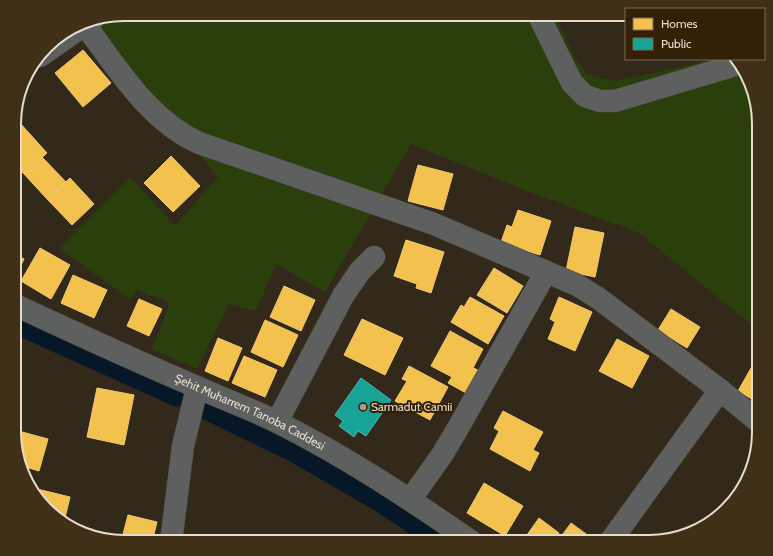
<svg xmlns="http://www.w3.org/2000/svg" width="773" height="556" viewBox="0 0 773 556" font-family="Cabin,sans-serif">
<style>
.green{fill:#2a3f0b}
.homes{fill:#f2c14e;stroke:#efc974}
.public{fill:#17a398;stroke:#55b4a8}
.lines{fill:none;stroke-linecap:round;stroke-linejoin:round}
.canal{stroke:#061828;stroke-width:23}
.minor-casing{stroke:#4e4539;stroke-width:23}
.minor{stroke:#5d605e;stroke-width:22}
.poi-dot{fill:#a89d8e;stroke:#322107;stroke-width:1.5}
.labels{text-anchor:middle;stroke-width:4;stroke-linejoin:round;paint-order:stroke}
.poi-label{font-size:12px;fill:#e7dbcc;stroke:#322107;text-anchor:start}
.street-label{font-size:12px;fill:#e7dbcc;stroke:#322107}
.rim{fill:none;stroke:#e7dbcc;stroke-width:2}
</style>
<rect width="100%" height="100%" fill="#33291b"/>
<path class="green" d="M 124,14 L 555,14 L 574,56 L 586,74 L 614,81 L 691,65 L 711,59 L 734,59 L 748,75 L 759,117 L 759,331 L 639,233 L 527,191 L 411,144 L 325,292 L 276,264 L 256,311 L 229,304 L 197,369 L 152,349 L 170,303 L 137,290 L 131,300 L 59,248 L 130,177 L 175,226 L 218,177 L 154,102 L 90,20 Z"/>
<path class="homes" d="M 83,50 L 111,83 L 83,107 L 55,73 Z
M 20,123 L 47,153 L 24,174 L 15,164 L 15,127 Z
M 171,156 L 200,186 L 173,212 L 144,183 Z
M 42,157 L 66,182 L 47,199 L 24,174 Z
M 418,165 L 453,174 L 443,210 L 408,201 Z
M 70,178 L 94,204 L 72,225 L 47,199 Z
M 518,210 L 551,221 L 540,255 L 527,251 L 526,254 L 500,245 L 507,225 L 512,227 Z
M 575,227 L 604,233 L 595,277 L 566,271 Z
M 406,240 L 444,252 L 431,293 L 416,288 L 417,284 L 394,276 Z
M 40,248 L 70,265 L 51,299 L 21,281 Z
M 15,254 L 24,259 L 15,277 Z
M 494,268 L 523,286 L 507,313 L 477,295 Z
M 73,275 L 107,290 L 94,318 L 61,303 Z
M 284,286 L 315,300 L 301,331 L 270,317 Z
M 470,297 L 504,316 L 488,344 L 451,322 L 461,305 L 464,307 Z
M 559,297 L 592,312 L 575,351 L 548,339 L 555,322 L 550,319 Z
M 139,299 L 162,309 L 149,336 L 127,326 Z
M 671,309 L 700,327 L 687,348 L 658,330 Z
M 362,319 L 403,338 L 385,375 L 344,355 Z
M 265,320 L 298,335 L 283,367 L 251,352 Z
M 450,331 L 483,349 L 473,368 L 478,370 L 466,393 L 448,383 L 452,377 L 431,366 Z
M 218,338 L 242,348 L 228,381 L 205,371 Z
M 617,339 L 649,356 L 632,388 L 599,371 Z
M 244,356 L 277,370 L 265,397 L 232,383 Z
M 755,361 L 759,363 L 759,403 L 738,391 Z
M 409,366 L 448,387 L 430,420 L 395,401 L 407,381 L 402,379 Z
M 97,388 L 134,395 L 124,445 L 87,437 Z
M 503,411 L 543,432 L 533,450 L 539,453 L 530,471 L 490,449 L 499,431 L 494,428 Z
M 15,430 L 48,439 L 39,471 L 22,466 L 15,446 Z
M 484,483 L 523,506 L 505,536 L 467,513 Z
M 33,488 L 70,497 L 64,522 L 57,519 L 32,491 Z
M 128,515 L 157,522 L 152,542 L 121,542 Z
M 539,518 L 559,533 L 552,542 L 522,542 Z
M 571,523 L 597,542 L 557,542 Z
M 274,537 L 296,542 L 273,542 Z"/>
<path class="public" d="M 361,378 L 391,400 L 366,436 L 358,431 L 354,437 L 339,426 L 343,421 L 335,415 Z"/>
<g class="lines">
<path class="canal" d="M 15,322 L 177,395
M 210,410 L 295,451 L 378,499 L 431,534"/>
<defs>
<g id="minor">
<path d="M 538,14 L 572,83 L 585,96 L 600,101 L 615,101 L 739,64"/>
<path d="M 85,25 C 117,67 148,120 199,143 L 434,224 L 577,285 L 598,298 L 720,390 L 759,422"/>
<path d="M 40,56 L 93,19"/>
<path id="s1" d="M 15,305 C 75,333 136,361 197,387 C 223,399 251,409 277,422 C 345,456 410,499 472,542"/>
<path d="M 277,422 L 343,296 L 360,271 L 374,257"/>
<path d="M 410,500 L 442,455 L 458,428 L 546,272"/>
<path d="M 171,542 L 183,446 L 197,388"/>
<path d="M 610,542 L 720,390"/>
</g>
</defs>
<use href="#minor" class="minor-casing"/>
<use href="#minor" class="minor"/>
</g>
<circle class="poi-dot" cx="363" cy="407" r="4"/>
<g class="labels">
<g class="poi-label">
<text x="371" y="411">Sarmadut Camii</text>
</g>
<g class="street-label">
<text dy="4" stroke="none"><textPath href="#s1" startOffset="258">Şehit Muharrem Tanoba Caddesi</textPath></text>
</g>
</g>
<path d="M0 0H773V556H0ZM124 21H649A103 103 0 0 1 752 124V432A103 103 0 0 1 649 535H124A103 103 0 0 1 21 432V124A103 103 0 0 1 124 21Z" fill="#403017" fill-rule="evenodd"/>
<path class="rim" d="M124 21H649A103 103 0 0 1 752 124V432A103 103 0 0 1 649 535H124A103 103 0 0 1 21 432V124A103 103 0 0 1 124 21Z"/>
<rect x="625" y="8" width="140" height="52" fill="#322107" stroke="#7a6b56"/>
<rect x="633" y="18" width="20" height="12" fill="#f2c14e" stroke="#7a6b56"/>
<text x="661" y="28" font-size="12" fill="#e7dbcc">Homes</text>
<rect x="633" y="38" width="20" height="12" fill="#17a398" stroke="#7a6b56"/>
<text x="661" y="48" font-size="12" fill="#e7dbcc">Public</text>
</svg>
